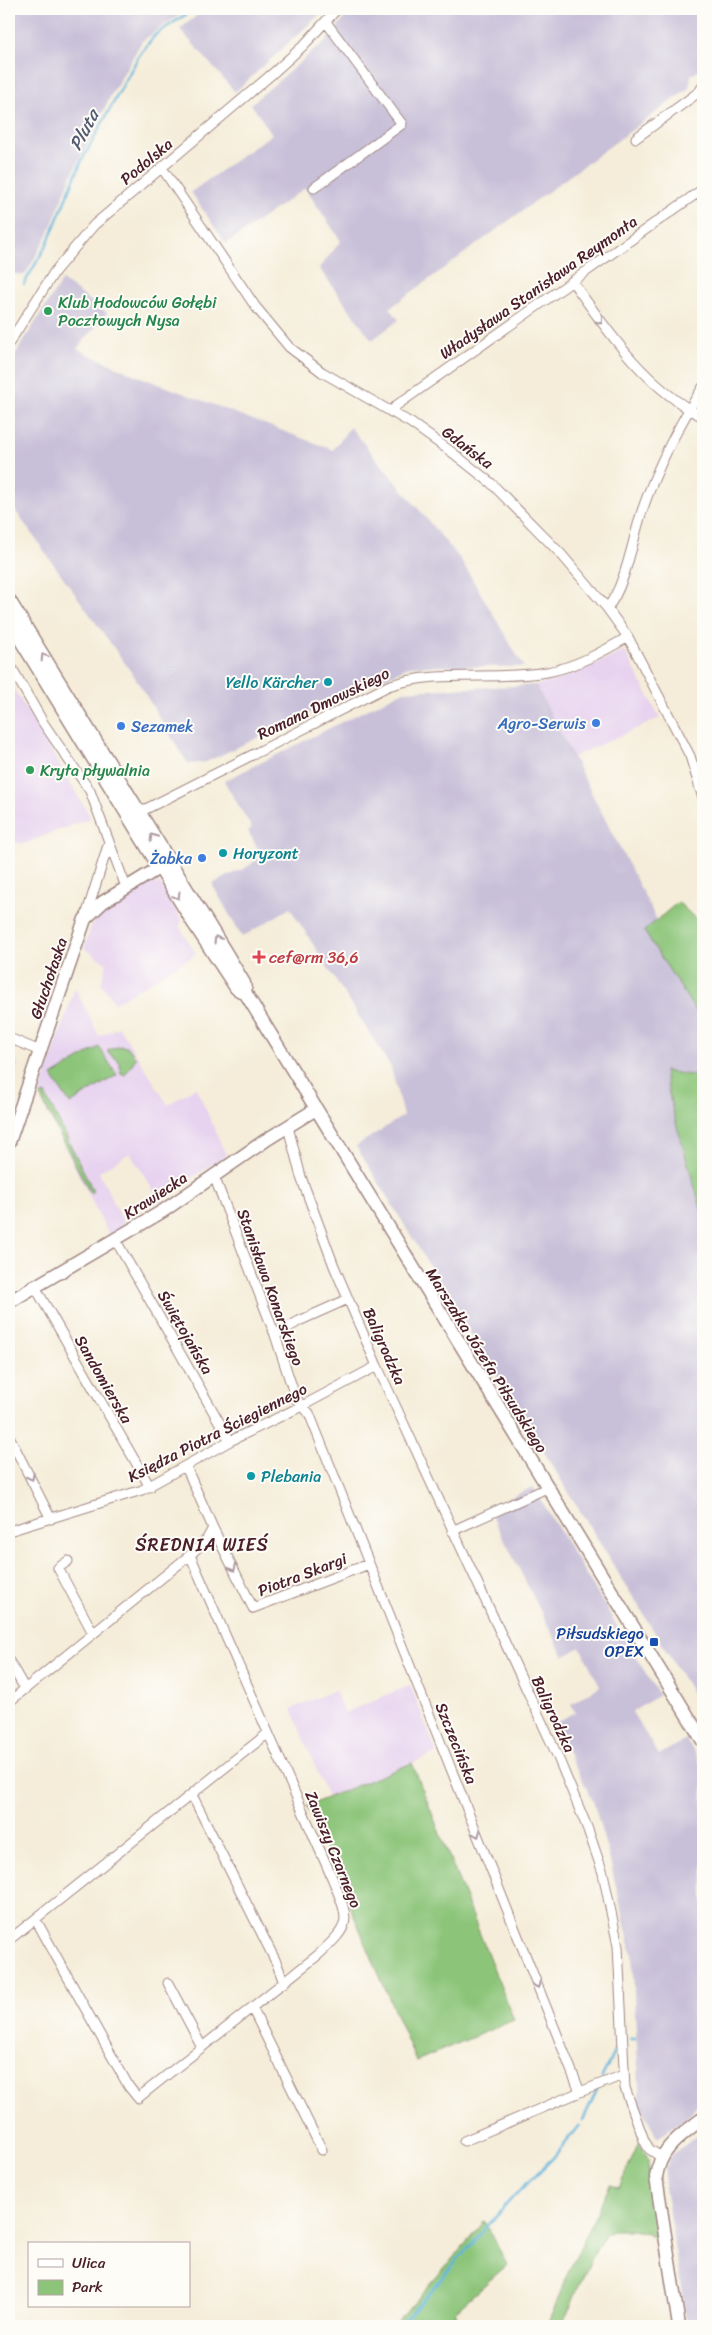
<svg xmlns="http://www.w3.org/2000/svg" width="712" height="2335" viewBox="0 0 712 2335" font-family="Sriracha,sans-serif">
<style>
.built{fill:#e7d2ef}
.industrial{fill:#c8bfd8}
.green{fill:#8cc579;stroke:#6b7252}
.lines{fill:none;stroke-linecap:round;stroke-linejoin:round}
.stream{stroke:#61b4dc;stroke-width:2.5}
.street-casing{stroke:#a08682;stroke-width:11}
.secondary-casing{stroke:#a08682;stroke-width:15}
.street{stroke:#fff;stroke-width:9}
.secondary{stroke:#fff;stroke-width:12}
.oneway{stroke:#ae9aa0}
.leisure-dot{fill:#2e9e5b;stroke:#fdfcf7;stroke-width:2}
.culture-dot{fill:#0f9aa8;stroke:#fdfcf7;stroke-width:2}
.shop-dot{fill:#3f7fe0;stroke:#fdfcf7;stroke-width:2}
.health-dot{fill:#e0444e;stroke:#fdfcf7;stroke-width:2}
.transit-dot{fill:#1a4fb4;stroke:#fdfcf7;stroke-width:2}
.labels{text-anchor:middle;stroke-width:4;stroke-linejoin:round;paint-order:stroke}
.street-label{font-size:16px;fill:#4a1f2b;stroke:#fdfcf7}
.leisure-label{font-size:16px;fill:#27864d;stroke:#fdfcf7;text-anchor:start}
.culture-label{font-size:16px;fill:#0d838f;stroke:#fdfcf7;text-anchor:start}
.shop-label{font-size:16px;fill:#366cbe;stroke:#fdfcf7;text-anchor:end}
.health-label{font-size:16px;fill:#be3a42;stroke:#fdfcf7;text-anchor:start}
.transit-label{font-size:16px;fill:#164399;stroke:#fdfcf7;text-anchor:end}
.water-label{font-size:18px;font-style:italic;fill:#535b72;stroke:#fdfcf7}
.neighbourhood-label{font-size:18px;letter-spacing:1px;fill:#4a1f2b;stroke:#fdfcf7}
</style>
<rect width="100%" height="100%" fill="#fdfcf7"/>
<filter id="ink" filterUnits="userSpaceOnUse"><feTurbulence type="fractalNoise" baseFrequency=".02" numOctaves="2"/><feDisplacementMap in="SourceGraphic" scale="10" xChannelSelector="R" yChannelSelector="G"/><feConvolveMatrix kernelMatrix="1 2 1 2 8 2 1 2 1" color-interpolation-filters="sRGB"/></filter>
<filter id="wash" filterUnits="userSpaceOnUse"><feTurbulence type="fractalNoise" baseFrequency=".0096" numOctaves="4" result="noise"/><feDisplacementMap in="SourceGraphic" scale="20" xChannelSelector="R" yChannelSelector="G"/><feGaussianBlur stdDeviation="1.12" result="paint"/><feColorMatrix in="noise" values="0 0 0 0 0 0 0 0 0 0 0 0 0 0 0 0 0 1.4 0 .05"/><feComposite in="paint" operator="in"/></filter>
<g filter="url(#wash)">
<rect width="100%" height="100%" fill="#f5edd9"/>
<path class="built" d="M 625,651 L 660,718 L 573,757 L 536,685 L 561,679 Z
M 9,681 L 91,818 L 23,844 L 9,841 Z
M 152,882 L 161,884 L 182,921 L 179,926 L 196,954 L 115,1003 L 101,983 L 107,964 L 84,948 L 91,927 L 103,912 Z
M 75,988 L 99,1036 L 119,1027 L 168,1105 L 196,1087 L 226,1155 L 164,1196 L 162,1204 L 130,1153 L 99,1172 L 125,1226 L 109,1235 L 39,1096 Z
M 9,1046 L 18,1064 L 9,1091 Z
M 410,1685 L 437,1753 L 328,1797 L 291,1709 L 335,1690 L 344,1713 Z"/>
<path class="industrial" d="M 9,9 L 188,9 L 142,41 L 110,97 L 69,181 L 48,234 L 25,275 L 9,273 Z
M 205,9 L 323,9 L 319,15 L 235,92 L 180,29 Z
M 351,9 L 703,9 L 703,69 L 691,75 L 689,88 L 390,308 L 399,320 L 372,340 L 319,268 L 341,241 L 305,188 L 226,244 L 191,192 L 272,134 L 251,104 L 330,37 Z
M 62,280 L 107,313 L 77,349 L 135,375 L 333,450 L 350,427 L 461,560 L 524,667 L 410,666 L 206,762 L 188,764 L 134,676 L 9,502 L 9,364 Z
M 536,685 L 658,922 L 645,932 L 703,1022 L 703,1077 L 664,1072 L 674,1116 L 703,1215 L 703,1711 L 356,1146 L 403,1116 L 391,1067 L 290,908 L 242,937 L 212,884 L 247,867 L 262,856 L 248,831 L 252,828 L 224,781 L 404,691 Z
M 533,1487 L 659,1695 L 632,1712 L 659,1755 L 686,1739 L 703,1767 L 703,2099 L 688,2116 L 657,2138 L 640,2105 L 632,1954 L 610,1861 L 593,1801 L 553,1724 L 575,1712 L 571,1704 L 600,1686 L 580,1647 L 564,1657 L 488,1508 Z
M 703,2131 L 703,2326 L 687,2326 L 665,2187 L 665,2169 L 672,2155 Z"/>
<path class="green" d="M 678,902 L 703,926 L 703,1022 L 644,931 Z
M 121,1046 L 128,1047 L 136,1058 L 125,1075 L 121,1073 L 119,1061 L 108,1053 L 108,1050 Z
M 99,1047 L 117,1075 L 70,1104 L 52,1076 Z
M 664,1071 L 703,1077 L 703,1215 L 674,1116 Z
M 45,1094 L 88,1180 L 93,1192 L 90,1193 L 40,1096 Z
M 412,1763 L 514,2020 L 416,2061 L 307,1806 Z
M 639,2142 L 648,2159 L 649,2186 L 660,2243 L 648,2233 L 631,2230 L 614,2230 L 603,2236 L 578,2287 L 563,2326 L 548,2326 L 566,2277 L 610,2185 L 619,2188 Z
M 485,2221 L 507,2265 L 455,2311 L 459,2322 L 458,2326 L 394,2326 Z"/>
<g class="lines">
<path class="stream" d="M 24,284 L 47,244 L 82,160 L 140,54 L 155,35 L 194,9
M 630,2039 L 635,2039
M 602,2077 L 615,2050
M 583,2120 L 597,2090
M 400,2326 L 514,2196 L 553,2158 L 579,2125"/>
</g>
</g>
<g filter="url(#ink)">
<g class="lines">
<defs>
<path id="street" d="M 636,138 L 699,92 L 703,86
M 162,168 L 255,306 L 289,347 L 322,372 L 411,423 L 453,453 L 491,483 L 561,554 L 607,608 L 628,637 L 690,756 L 703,798
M 314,188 L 402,124 L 326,22
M 572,281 C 609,333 645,387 703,417
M 9,343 L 55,271 L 94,225 L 272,74 L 303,46 L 337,9
M 391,412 L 397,405 L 703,189
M 607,608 C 625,588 633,538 642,511 C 657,467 678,426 703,387
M 9,663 L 44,724 L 90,791 L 126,887
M 136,814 L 388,686 C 439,669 494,681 547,672 C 576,667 604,651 628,637
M 86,916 L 109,842
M 9,1038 L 40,1051
M 288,1127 L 301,1177 L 334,1266 L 377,1366 L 557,1755 L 587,1827 L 603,1873 L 618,1946 L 625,2088 L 644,2140 L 649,2149 L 661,2157
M 214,1176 L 275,1335 L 296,1399 L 309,1413 L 580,2092 L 623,2075
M 115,1239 L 230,1441
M 34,1285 L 150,1487
M 275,1335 L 299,1321 L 348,1299
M 9,1436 L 51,1519
M 186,1467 L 213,1528 L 253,1608 L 369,1564
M 9,1531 L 142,1490 L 230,1441 L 302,1406 L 377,1366
M 452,1531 L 547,1488
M 68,1561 L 58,1568 L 93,1633
M 9,1661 L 25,1689
M 9,1702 L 190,1555 L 207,1539 L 213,1528
M 192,1795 L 277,1964 L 284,1983
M 36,1920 L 129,2087 L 138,2098 L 318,1955 C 352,1924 350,1922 333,1880 L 190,1555
M 9,1940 L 267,1734
M 168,1983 L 202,2047
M 252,2008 L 322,2150
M 464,2141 L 580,2092"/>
<path id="secondary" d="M 9,600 L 226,953 L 244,983 L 246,994 L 703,1741
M 9,621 L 194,924 L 236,988 L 246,994
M 9,1142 L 85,919 L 103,902 L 167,863
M 9,1302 L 163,1211 L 266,1140 L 316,1109
M 679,2326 L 656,2177 C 660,2147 682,2135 703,2118"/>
</defs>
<use href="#street" class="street-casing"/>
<use href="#secondary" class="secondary-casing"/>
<use href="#street" class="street"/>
<use href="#secondary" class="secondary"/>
</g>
<defs><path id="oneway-chevron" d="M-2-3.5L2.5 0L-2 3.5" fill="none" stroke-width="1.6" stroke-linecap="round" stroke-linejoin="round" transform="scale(1.25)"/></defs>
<g class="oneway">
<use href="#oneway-chevron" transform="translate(600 321) rotate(55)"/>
<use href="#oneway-chevron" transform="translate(44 657) rotate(-122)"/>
<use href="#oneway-chevron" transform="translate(153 837) rotate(-122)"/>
<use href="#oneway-chevron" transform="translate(177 896) rotate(59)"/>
<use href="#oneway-chevron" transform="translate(217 939) rotate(-121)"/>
<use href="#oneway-chevron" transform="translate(31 1477) rotate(63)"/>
<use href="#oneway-chevron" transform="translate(233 1568) rotate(65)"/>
<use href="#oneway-chevron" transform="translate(477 1834) rotate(68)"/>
<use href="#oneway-chevron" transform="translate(537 1985) rotate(68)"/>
</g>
</g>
<g class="leisure-dot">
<circle cx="48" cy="311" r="5"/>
<circle cx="30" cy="770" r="5"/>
</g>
<g class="culture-dot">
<circle cx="328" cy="682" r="5"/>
<circle cx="223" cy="853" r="5"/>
<circle cx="251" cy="1476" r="5"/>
</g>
<g class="shop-dot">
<circle cx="596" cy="723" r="5"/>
<circle cx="121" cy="726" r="5"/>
<circle cx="202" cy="858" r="5"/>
</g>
<path class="health-dot" d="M256.5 949.5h5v5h5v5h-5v5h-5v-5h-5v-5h5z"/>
<rect class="transit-dot" x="649" y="1637" width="10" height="10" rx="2.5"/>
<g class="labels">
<g class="street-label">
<text transform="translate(146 161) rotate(-40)" y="6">Podolska</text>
<text transform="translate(538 287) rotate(-35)" y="6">Władysława Stanisława Reymonta</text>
<text transform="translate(468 447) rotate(37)" y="6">Gdańska</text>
<text transform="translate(323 703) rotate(-26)" y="6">Romana Dmowskiego</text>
<text transform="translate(48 978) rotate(-71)" y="6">Głuchołaska</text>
<text transform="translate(155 1195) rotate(-33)" y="6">Krawiecka</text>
<text transform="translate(271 1287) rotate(70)" y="6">Stanisława Konarskiego</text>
<text transform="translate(186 1332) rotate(60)" y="6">Świętojańska</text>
<text transform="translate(385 1346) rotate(66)" y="6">Baligrodzka</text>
<text transform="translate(487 1360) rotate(58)" y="6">Marszałka Józefa Piłsudskiego</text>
<text transform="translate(104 1379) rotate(60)" y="6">Sandomierska</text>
<text transform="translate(217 1432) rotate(-27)" y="6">Księdza Piotra Ściegiennego</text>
<text transform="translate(302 1574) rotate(-21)" y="6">Piotra Skargi</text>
<text transform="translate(554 1714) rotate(65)" y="6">Baligrodzka</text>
<text transform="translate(457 1743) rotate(68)" y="6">Szczecińska</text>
<text transform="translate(334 1849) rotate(68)" y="6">Zawiszy Czarnego</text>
</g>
<g class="leisure-label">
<text x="58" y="308">Klub Hodowców Gołębi<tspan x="58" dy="18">Pocztowych Nysa</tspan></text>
<text x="40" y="776">Kryta pływalnia</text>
</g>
<g class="culture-label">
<text x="318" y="688" text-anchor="end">Yello Kärcher</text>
<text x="233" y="859">Horyzont</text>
<text x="261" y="1482">Plebania</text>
</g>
<g class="shop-label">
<text x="586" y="729">Agro-Serwis</text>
<text x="131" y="732" text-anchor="start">Sezamek</text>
<text x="192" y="864">Żabka</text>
</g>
<g class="health-label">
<text x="269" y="963">cef@rm 36,6</text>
</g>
<g class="transit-label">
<text x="644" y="1639">Piłsudskiego<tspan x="644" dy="18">OPEX</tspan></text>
</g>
<g class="water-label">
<text transform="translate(84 130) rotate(-62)" y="6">Pluta</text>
</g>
<g class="neighbourhood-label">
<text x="202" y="1551">ŚREDNIA WIEŚ</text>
</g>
</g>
<rect width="712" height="2335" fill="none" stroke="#fdfcf7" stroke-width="30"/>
<rect x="28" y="2242" width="162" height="65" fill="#fdfcf7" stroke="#b5a4a5"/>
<rect x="38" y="2259" width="25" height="8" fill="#ffffff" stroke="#b5a4a5"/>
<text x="72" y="2268" font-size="15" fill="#4a1f2b">Ulica</text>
<rect x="38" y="2280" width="25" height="15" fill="#8cc579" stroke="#b5a4a5"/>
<text x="72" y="2292" font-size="15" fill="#4a1f2b">Park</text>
</svg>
